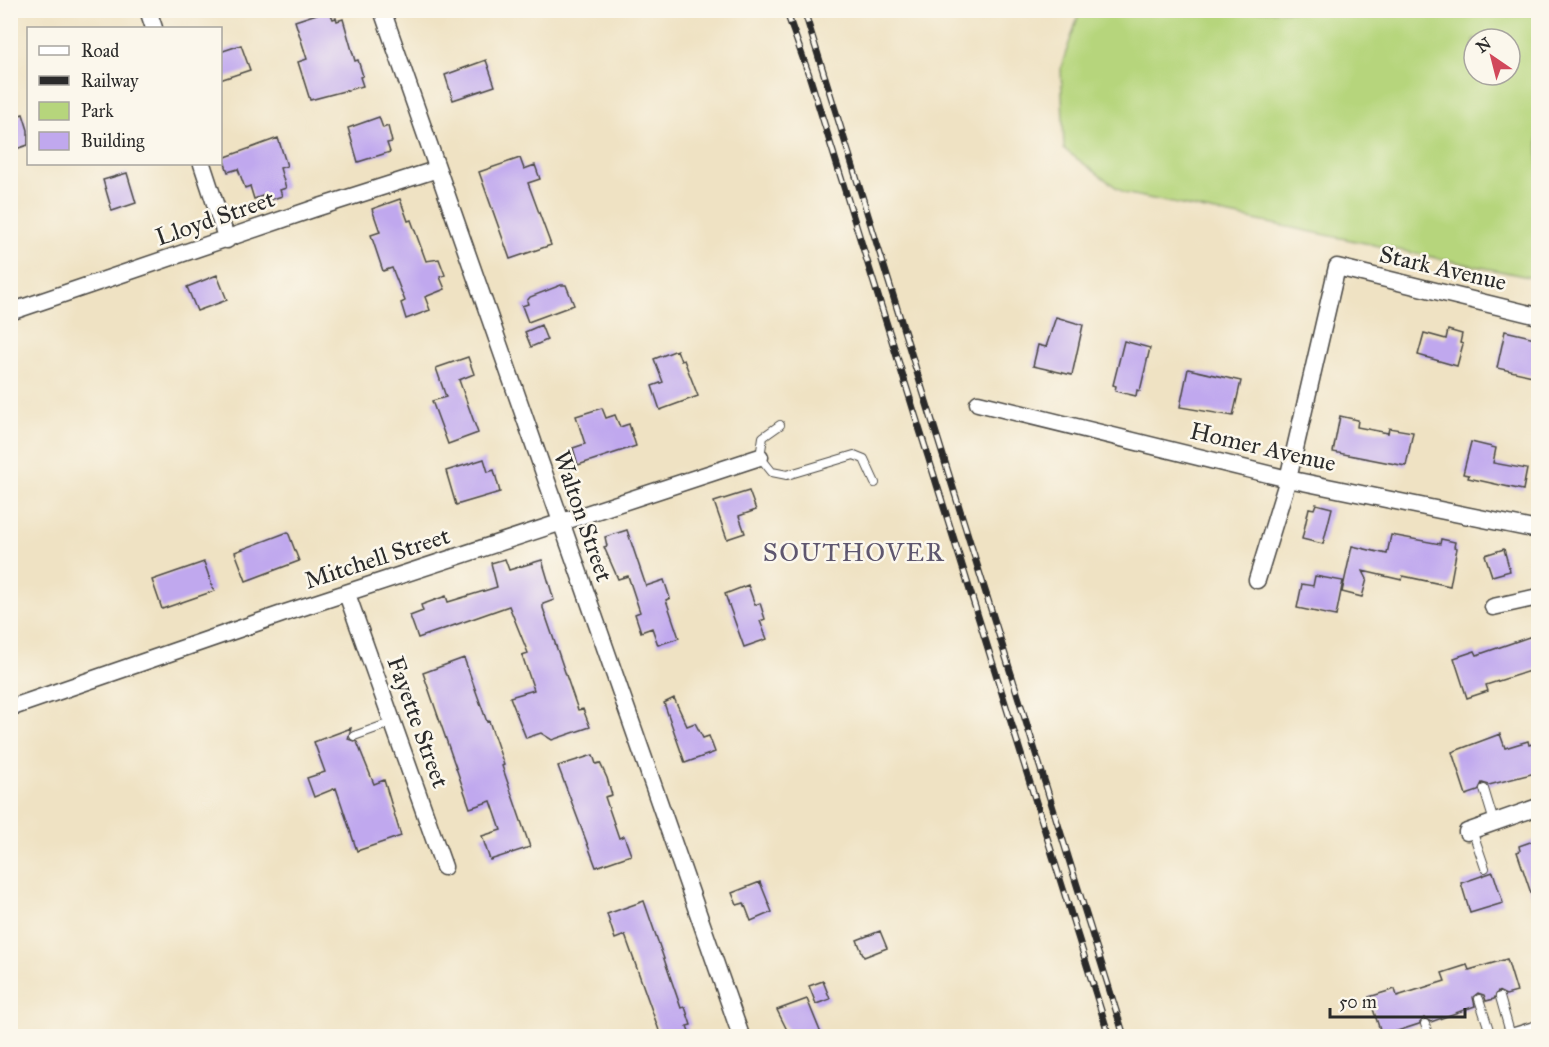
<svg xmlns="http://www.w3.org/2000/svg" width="1549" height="1047" viewBox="0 0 1549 1047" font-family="'IM FELL Great Primer',serif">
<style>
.green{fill:#b6d57c;stroke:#708054;stroke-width:1.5;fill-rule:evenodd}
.building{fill:#c0a8ee}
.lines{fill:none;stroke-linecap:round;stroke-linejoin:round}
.lane-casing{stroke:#484642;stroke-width:10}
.street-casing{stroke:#484642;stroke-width:19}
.lane{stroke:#fff;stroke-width:8}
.street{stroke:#fff;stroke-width:16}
.rail-casing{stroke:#2b2b2b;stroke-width:7}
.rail{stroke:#fbf7ec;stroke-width:4.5;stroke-dasharray:14;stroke-linecap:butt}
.labels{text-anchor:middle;stroke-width:5;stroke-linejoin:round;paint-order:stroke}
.street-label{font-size:24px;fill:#2b2b2b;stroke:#fbf7ec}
.neighbourhood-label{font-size:26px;letter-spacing:1.5px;fill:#5f576f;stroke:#fbf7ec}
</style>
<rect width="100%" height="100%" fill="#fbf7ec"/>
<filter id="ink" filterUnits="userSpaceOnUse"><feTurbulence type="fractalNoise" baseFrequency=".0167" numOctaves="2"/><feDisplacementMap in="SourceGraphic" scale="12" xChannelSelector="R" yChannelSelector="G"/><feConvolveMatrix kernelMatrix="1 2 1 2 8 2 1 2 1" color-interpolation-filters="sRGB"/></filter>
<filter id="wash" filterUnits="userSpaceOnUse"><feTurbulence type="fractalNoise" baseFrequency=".008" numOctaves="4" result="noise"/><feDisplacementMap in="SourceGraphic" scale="24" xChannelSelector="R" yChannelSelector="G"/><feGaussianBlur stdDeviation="1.35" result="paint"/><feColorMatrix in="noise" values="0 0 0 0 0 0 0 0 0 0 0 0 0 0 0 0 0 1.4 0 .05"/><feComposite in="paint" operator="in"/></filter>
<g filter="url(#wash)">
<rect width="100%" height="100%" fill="#efe2c3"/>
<path class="green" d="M 1080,11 L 1538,11 L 1538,279 L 1124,193 L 1064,149 L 1061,67 ZM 1474,39 L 1510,39 L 1510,75 L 1474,75 Z"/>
<g id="blocks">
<path class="building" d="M 329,10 L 333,19 L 336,18 L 337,21 L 343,19 L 355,61 L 358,60 L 363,76 L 360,77 L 363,86 L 310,100 L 298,62 L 307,59 L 295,21 Z
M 241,45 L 250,70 L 220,80 L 220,52 Z
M 486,60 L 495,86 L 453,100 L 445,75 Z
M 23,114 L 28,130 L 28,145 L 10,151 L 10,118 Z
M 379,117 L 383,128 L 388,126 L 392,142 L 387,143 L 390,152 L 358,162 L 348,128 Z
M 278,138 L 287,166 L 280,168 L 286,188 L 280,190 L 282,196 L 267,201 L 265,195 L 254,199 L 250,186 L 245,188 L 238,169 L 228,172 L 223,158 Z
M 520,158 L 524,169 L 535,165 L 540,179 L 528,183 L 551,245 L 510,259 L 479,172 Z
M 127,173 L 136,203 L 112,211 L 103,180 Z
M 400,199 L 408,221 L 411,220 L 426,261 L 439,259 L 445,275 L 440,277 L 445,289 L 425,297 L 430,310 L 406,319 L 401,303 L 405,301 L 392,268 L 383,271 L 371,235 L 380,232 L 372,209 Z
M 217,275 L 227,300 L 197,311 L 187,287 Z
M 561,285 L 566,285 L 574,305 L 528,322 L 522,306 L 528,304 L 527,301 L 530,297 Z
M 1056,317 L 1083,325 L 1072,375 L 1033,366 L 1038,345 L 1046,347 Z
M 541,325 L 547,340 L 531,347 L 525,332 Z
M 1448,330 L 1462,334 L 1460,343 L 1463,344 L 1457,366 L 1418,355 L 1424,333 L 1446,339 Z
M 1505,331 L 1539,339 L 1537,377 L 1497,368 Z
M 1124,341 L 1150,348 L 1140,391 L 1137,390 L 1136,396 L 1115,391 L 1116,386 L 1113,385 Z
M 677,350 L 681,361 L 684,360 L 698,396 L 660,410 L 652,386 L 663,382 L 654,359 Z
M 468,357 L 474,374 L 459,380 L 478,433 L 448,444 L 432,401 L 446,397 L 436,368 Z
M 1188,369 L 1241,381 L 1233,416 L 1180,407 Z
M 602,408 L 606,418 L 615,415 L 620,427 L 629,424 L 636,446 L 578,465 L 573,448 L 585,444 L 576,416 Z
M 1340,416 L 1358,420 L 1357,427 L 1388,433 L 1389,428 L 1413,432 L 1406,466 L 1333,452 Z
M 1471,442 L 1496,448 L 1493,463 L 1527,469 L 1523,490 L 1468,478 L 1469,475 L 1463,474 Z
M 484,459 L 488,472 L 494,470 L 500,492 L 456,505 L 446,471 Z
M 749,491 L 756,510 L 739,516 L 745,533 L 727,539 L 714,502 Z
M 1316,504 L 1332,508 L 1323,544 L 1302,539 L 1309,508 L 1314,509 Z
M 627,530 L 646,586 L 664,580 L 670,598 L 666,600 L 679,638 L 658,645 L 652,628 L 641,632 L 635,614 L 640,612 L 628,576 L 618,579 L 604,547 L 607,546 L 605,537 Z
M 288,532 L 299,561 L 246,581 L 235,552 Z
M 1391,535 L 1440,544 L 1441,539 L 1455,542 L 1454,547 L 1457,548 L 1450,586 L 1403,576 L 1402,580 L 1363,571 L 1367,579 L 1362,597 L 1342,592 L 1352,546 L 1387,554 Z
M 1504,549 L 1510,571 L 1492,576 L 1485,555 Z
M 505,559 L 509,570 L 542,560 L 554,600 L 543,604 L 543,608 L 578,710 L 583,709 L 590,727 L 552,740 L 541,733 L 526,738 L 510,697 L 534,690 L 522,655 L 528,653 L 509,606 L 418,638 L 410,616 L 423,611 L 421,605 L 446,596 L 448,602 L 497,587 L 491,563 Z
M 204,562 L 214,591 L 162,609 L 152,580 Z
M 1315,576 L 1343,581 L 1336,616 L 1297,608 L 1302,584 L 1313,586 Z
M 748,585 L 755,605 L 760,603 L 765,619 L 760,621 L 767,639 L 744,647 L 725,594 Z
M 1532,636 L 1539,656 L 1539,668 L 1486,685 L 1488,691 L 1467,698 L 1454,658 L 1475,651 L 1477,655 Z
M 464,658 L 487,722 L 489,721 L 504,765 L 502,766 L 530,847 L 490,860 L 482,836 L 501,830 L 491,801 L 470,808 L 423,673 Z
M 674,698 L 687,726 L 695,723 L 703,738 L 709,736 L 715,752 L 685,763 L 664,703 Z
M 351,728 L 348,739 L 357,742 L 374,784 L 384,780 L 401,836 L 357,851 L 336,788 L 314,797 L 307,778 L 325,772 L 314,742 Z
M 1500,734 L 1505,748 L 1528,741 L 1529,745 L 1539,742 L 1539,772 L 1489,785 L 1482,783 L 1478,791 L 1466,795 L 1452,752 Z
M 593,755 L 596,764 L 600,763 L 607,778 L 612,795 L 605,797 L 619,838 L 624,836 L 631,855 L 596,867 L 558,766 Z
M 1536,840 L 1539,849 L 1539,908 L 1536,908 L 1517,852 L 1520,851 L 1519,846 Z
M 1493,872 L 1503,903 L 1470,913 L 1461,883 Z
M 760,882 L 772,912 L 751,921 L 744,903 L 737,905 L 732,893 Z
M 644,901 L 681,1008 L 685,1007 L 691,1025 L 687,1026 L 691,1036 L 661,1036 L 625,935 L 615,939 L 607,914 Z
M 880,931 L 887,948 L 864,957 L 857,940 Z
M 1507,959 L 1517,992 L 1506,995 L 1498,991 L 1494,999 L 1486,1001 L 1484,995 L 1478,993 L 1473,997 L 1475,1006 L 1431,1022 L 1424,1018 L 1419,1024 L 1382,1036 L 1369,997 L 1395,989 L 1397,996 L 1445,981 L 1442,973 L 1467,965 L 1469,970 Z
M 823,981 L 830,999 L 816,1004 L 809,986 Z
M 807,999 L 822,1036 L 790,1036 L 777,1010 Z"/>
</g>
</g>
<g filter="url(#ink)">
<use href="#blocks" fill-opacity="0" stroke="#484642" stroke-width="1.5"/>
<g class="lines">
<defs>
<path id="lane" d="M 780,425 L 763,437 L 760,457 L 772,472 L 787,475 L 854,455 L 864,459 L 875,483
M 354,736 L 393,722
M 1484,789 L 1494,822
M 1472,830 L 1485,868
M 1500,997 L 1511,1036
M 1479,999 L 1491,1036
M 1425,1024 L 1429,1036"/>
<path id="street" d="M 148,10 L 154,28
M 382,10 L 741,1036
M 202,164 L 227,240
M 10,312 L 313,209 L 435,170
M 978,403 L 1288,479 L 1538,530
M 1257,580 L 1288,479 L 1337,267 L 1538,316
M 347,594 L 444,867
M 1493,607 L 1538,597
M 10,708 L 285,613 L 760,457
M 1467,832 L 1538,807
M 1515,1036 L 1538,1029"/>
</defs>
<use href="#lane" class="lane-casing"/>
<use href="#street" class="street-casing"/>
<use href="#lane" class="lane"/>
<use href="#street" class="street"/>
<defs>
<path id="rail" d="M 786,10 L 809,75 L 1109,1036
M 804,10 L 1124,1036"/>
</defs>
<use href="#rail" class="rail-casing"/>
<use href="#rail" class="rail"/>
</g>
</g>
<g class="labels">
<g class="street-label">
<text transform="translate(215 218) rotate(-19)" y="8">Lloyd Street</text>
<text transform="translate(1443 268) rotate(13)" y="8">Stark Avenue</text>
<text transform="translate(1263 447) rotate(13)" y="8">Homer Avenue</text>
<text transform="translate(583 516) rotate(71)" y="8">Walton Street</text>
<text transform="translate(377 558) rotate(-18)" y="8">Mitchell Street</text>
<text transform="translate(418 722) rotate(70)" y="8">Fayette Street</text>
</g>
<g class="neighbourhood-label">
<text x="854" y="561">SOUTHOVER</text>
</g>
</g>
<rect width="1549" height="1047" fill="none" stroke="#fbf7ec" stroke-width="36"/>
<rect x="27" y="27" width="195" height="138" fill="#fbf7ec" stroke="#a8a59f" stroke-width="1.5"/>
<rect x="39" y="46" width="30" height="9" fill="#ffffff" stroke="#a8a59f" stroke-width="1.5"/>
<text x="81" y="57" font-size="18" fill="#2b2b2b">Road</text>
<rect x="39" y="76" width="30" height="9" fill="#2b2b2b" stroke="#a8a59f" stroke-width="1.5"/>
<text x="81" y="87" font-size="18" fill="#2b2b2b">Railway</text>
<rect x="39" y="102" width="30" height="18" fill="#b6d57c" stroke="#a8a59f" stroke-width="1.5"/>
<text x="81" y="117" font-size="18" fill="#2b2b2b">Park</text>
<rect x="39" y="132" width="30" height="18" fill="#c0a8ee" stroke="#a8a59f" stroke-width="1.5"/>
<text x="81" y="147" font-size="18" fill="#2b2b2b">Building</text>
<g transform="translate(1492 57) rotate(325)"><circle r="28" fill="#fbf7ec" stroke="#a8a59f" stroke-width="1.5"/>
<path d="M0-4.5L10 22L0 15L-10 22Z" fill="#d1495b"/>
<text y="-9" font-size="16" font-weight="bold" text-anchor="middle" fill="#2b2b2b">N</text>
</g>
<path d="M1330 1008v9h135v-9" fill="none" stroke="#2b2b2b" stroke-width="3"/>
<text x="1339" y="1008" font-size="18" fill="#2b2b2b" stroke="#fbf7ec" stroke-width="4.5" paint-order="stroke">50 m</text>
</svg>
